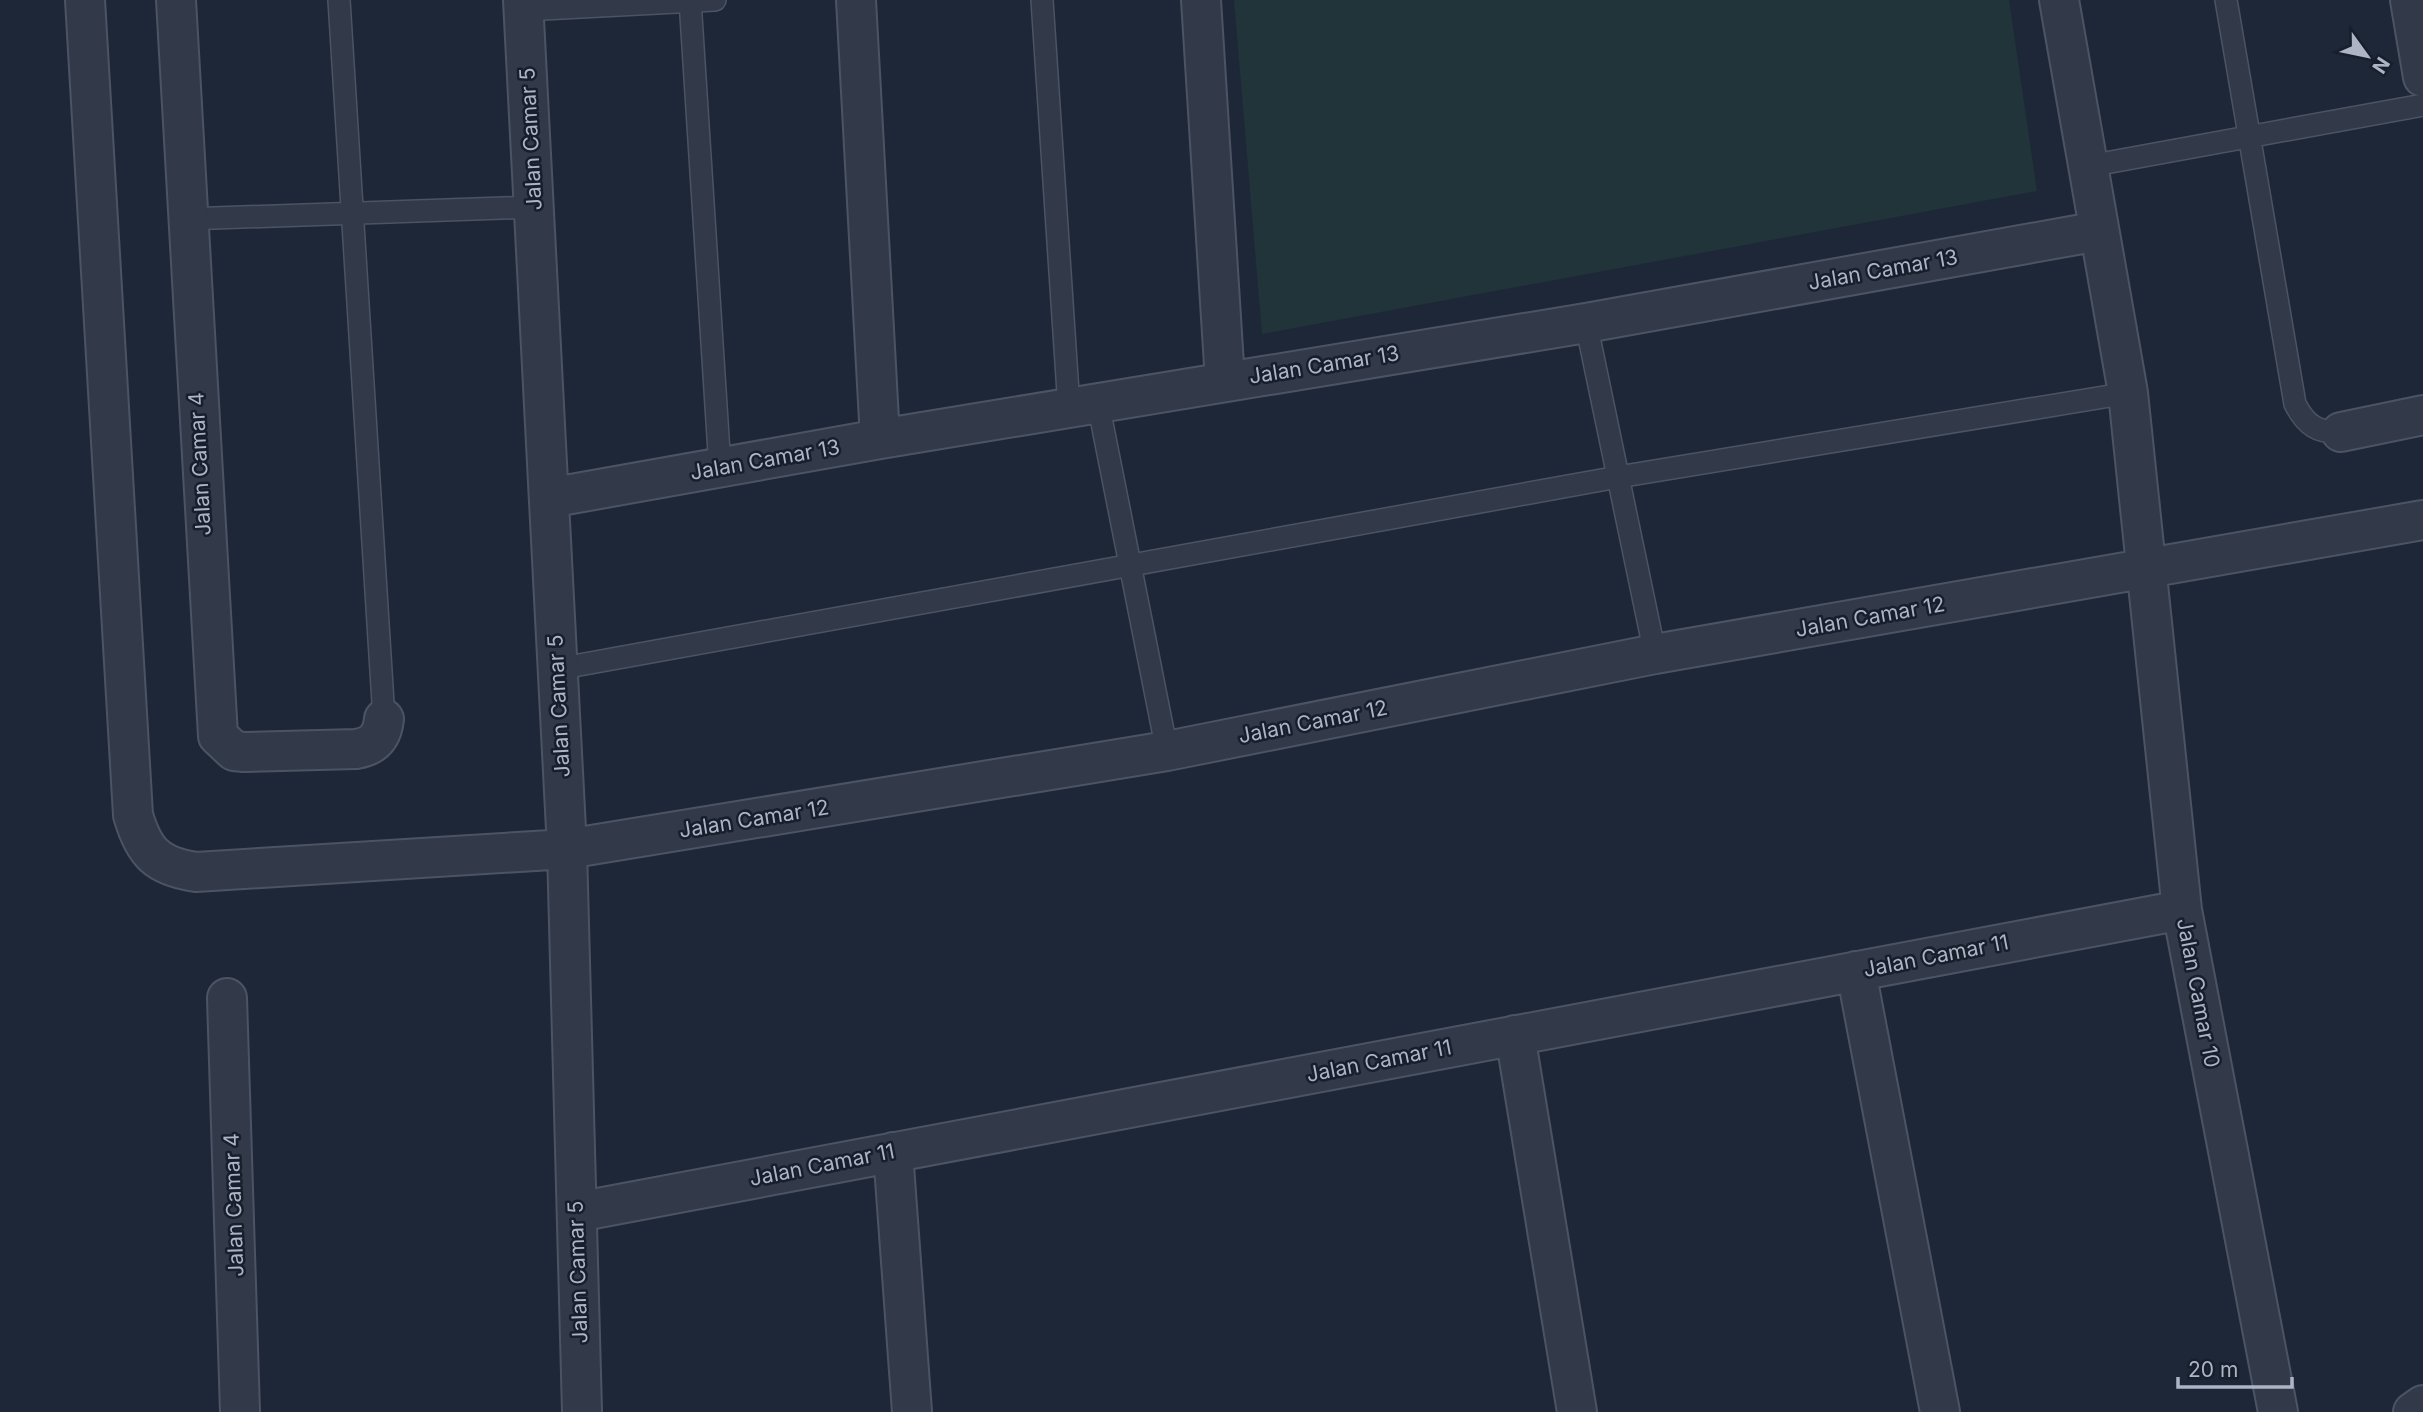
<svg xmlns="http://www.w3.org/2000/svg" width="2423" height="1412" viewBox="0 0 2423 1412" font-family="Inter,sans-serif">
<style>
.green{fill:#203439}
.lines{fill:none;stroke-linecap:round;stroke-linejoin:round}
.service-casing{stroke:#4c5463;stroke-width:24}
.minor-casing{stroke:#4c5463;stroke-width:42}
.service{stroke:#323948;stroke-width:21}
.minor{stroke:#323948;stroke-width:38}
.labels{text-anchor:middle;stroke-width:5;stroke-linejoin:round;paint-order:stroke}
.street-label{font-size:21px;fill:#acb4c5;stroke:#171f2c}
</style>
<rect width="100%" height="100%" fill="#1e2738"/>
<path class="green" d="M 1234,0 L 2009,0 L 2037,191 L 1262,334 Z"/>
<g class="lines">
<defs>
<path id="service" d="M 339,0 L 384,719
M 690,0 L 720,468
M 1042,0 L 1069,408
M 2226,0 L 2295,404 C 2306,425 2317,433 2341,432
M 524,10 L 715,0
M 2089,166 L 2423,105
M 186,219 L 534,207
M 1586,323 L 1655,654
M 1098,403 L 1167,751
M 557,669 L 1618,477 L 2128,393"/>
<path id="minor" d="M 85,0 L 133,815 C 144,853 157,866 196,872 L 567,849 L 1167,751 L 1655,654 L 2423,520
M 176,0 L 218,736 L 234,751 L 244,752 L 356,749 C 374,746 382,737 384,719
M 523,0 L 567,849 L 582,1412
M 856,0 L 880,439
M 1201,0 L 1225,381
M 2059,0 L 2128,393 L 2182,910 L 2278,1412
M 2410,0 L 2423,77
M 2341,432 L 2423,415
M 549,498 L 880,439 L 1586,323 L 2099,231
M 1856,971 L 1940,1412
M 227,998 L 240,1412
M 1515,1035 L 1577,1412
M 893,1152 L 912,1412
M 577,1212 L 2182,910
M 2413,1412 L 2423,1405"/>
</defs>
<use href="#service" class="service-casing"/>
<use href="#minor" class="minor-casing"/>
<use href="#service" class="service"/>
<use href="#minor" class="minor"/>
</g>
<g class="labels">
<g class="street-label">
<text transform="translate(531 139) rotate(-93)" y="7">Jalan Camar 5</text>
<text transform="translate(1883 270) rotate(-10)" y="7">Jalan Camar 13</text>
<text transform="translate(1324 365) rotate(-9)" y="7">Jalan Camar 13</text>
<text transform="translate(765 460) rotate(-10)" y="7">Jalan Camar 13</text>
<text transform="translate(200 464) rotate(-93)" y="7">Jalan Camar 4</text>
<text transform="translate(1870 617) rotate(-10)" y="7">Jalan Camar 12</text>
<text transform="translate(559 706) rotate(-93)" y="7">Jalan Camar 5</text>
<text transform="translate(1313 722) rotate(-11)" y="7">Jalan Camar 12</text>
<text transform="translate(754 819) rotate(-9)" y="7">Jalan Camar 12</text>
<text transform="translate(1936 956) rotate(-11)" y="7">Jalan Camar 11</text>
<text transform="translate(2198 993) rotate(79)" y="7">Jalan Camar 10</text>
<text transform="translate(1379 1061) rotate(-11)" y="7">Jalan Camar 11</text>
<text transform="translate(822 1165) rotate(-11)" y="7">Jalan Camar 11</text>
<text transform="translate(234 1205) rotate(-92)" y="7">Jalan Camar 4</text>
<text transform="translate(578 1272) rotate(-92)" y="7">Jalan Camar 5</text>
</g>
</g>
<g transform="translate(2367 56) rotate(123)" stroke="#171f2c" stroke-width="5" paint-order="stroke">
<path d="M0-5L12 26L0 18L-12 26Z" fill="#acb4c5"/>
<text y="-10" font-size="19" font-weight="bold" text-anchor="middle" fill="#acb4c5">N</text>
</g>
<path d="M2178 1377v10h114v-10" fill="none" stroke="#acb4c5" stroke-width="3.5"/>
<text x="2188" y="1377" font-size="21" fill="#acb4c5" stroke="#171f2c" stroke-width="5" paint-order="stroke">20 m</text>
</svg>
